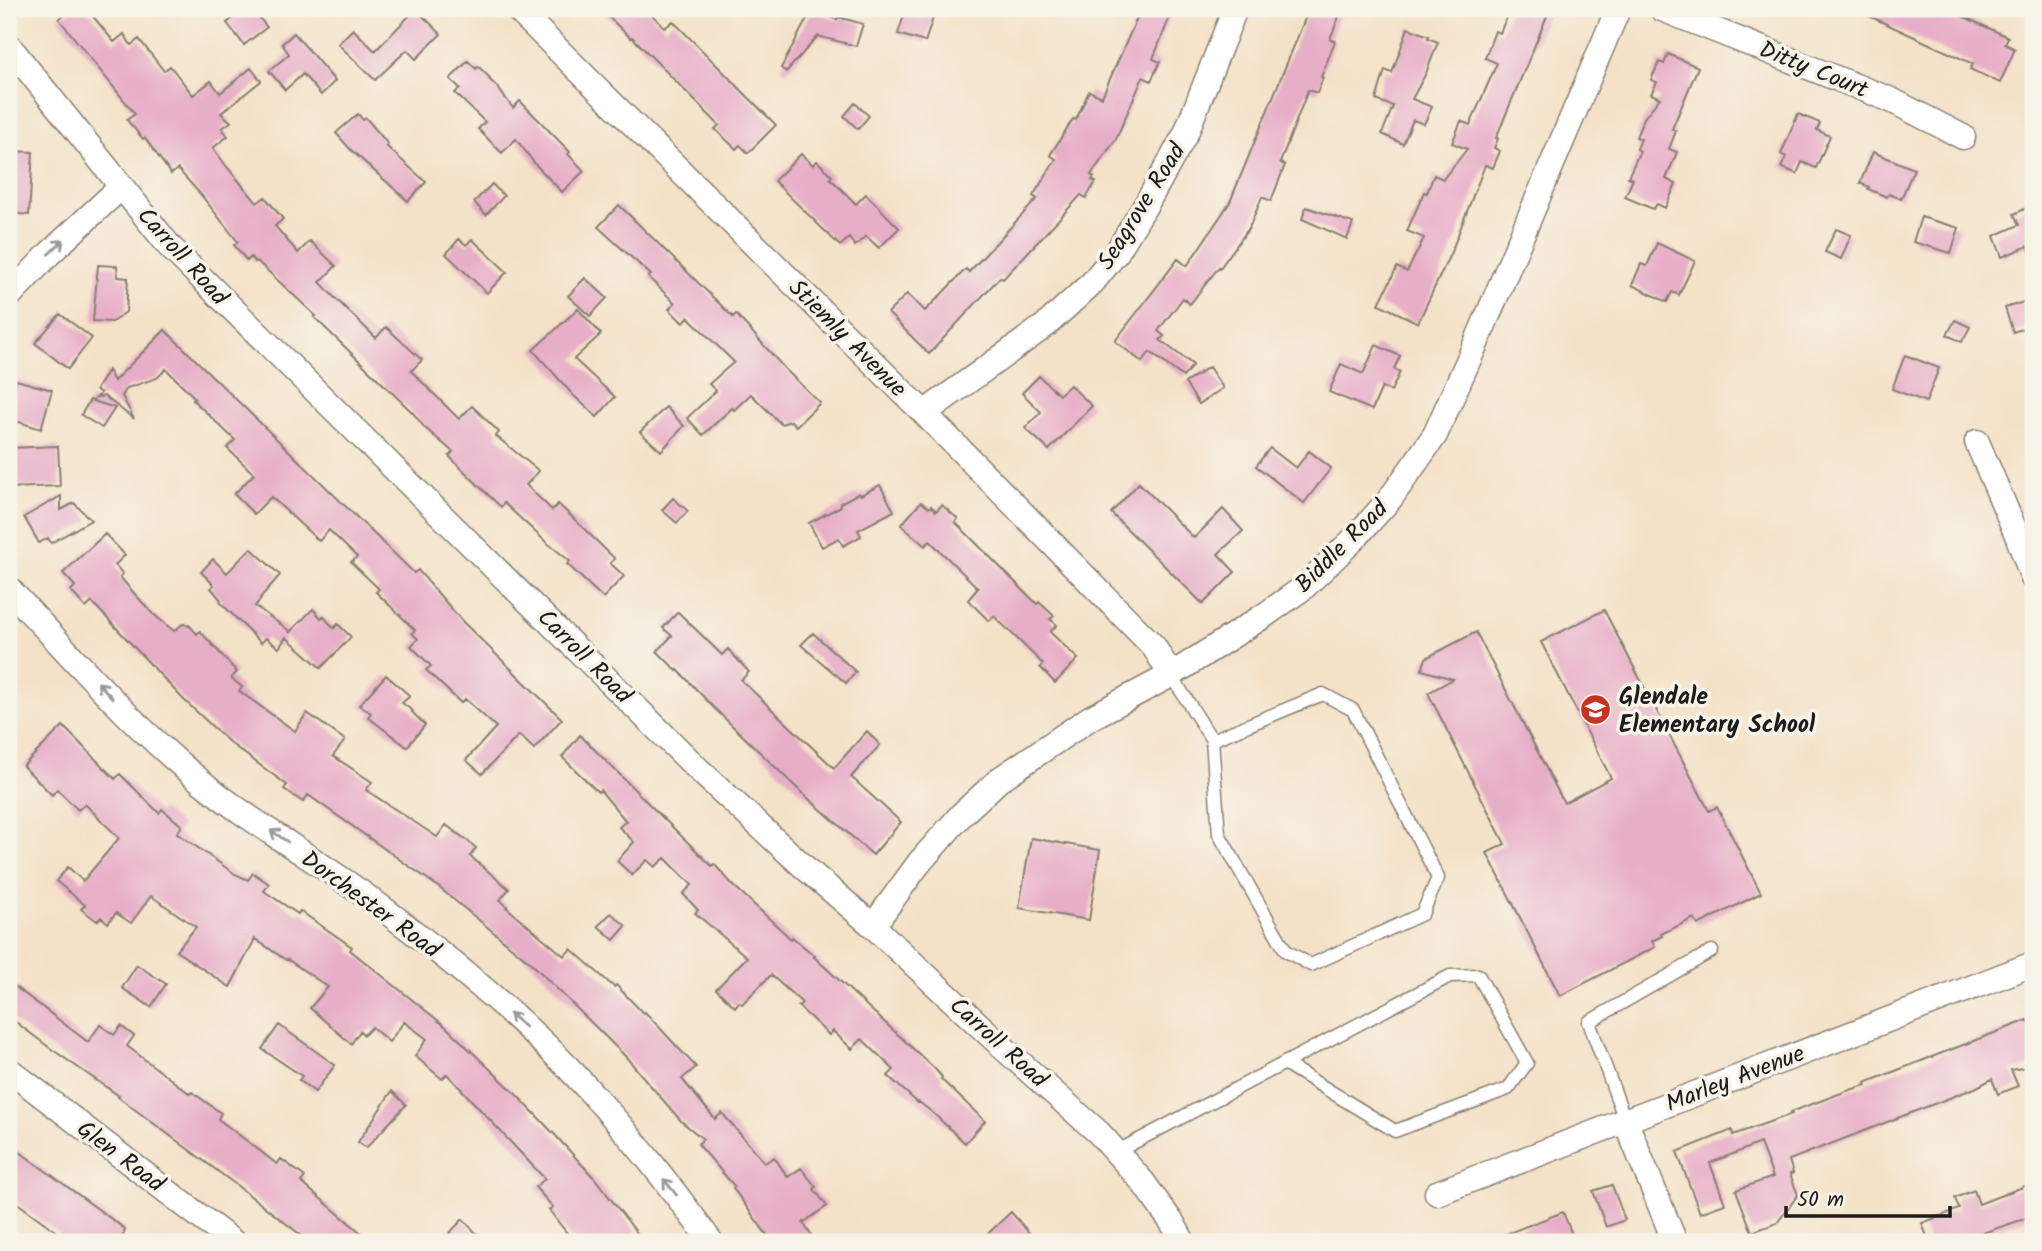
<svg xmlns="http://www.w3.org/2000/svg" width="2042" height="1251" viewBox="0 0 2042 1251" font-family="Kalam,sans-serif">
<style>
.building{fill:#e7aec7}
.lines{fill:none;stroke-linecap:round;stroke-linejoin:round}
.lane-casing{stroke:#887f72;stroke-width:15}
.street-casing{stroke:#887f72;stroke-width:27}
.lane{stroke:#fff;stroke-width:12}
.street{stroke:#fff;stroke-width:24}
.oneway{stroke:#999}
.labels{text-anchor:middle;stroke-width:7;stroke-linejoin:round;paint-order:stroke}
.street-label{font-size:24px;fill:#1c1c1c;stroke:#f7f3e8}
.poi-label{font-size:24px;font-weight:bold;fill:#1c1c1c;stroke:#f7f3e8;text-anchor:start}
</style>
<rect width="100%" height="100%" fill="#f7f3e8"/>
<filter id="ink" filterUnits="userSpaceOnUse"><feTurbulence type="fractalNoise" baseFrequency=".0143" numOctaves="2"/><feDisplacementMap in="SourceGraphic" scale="14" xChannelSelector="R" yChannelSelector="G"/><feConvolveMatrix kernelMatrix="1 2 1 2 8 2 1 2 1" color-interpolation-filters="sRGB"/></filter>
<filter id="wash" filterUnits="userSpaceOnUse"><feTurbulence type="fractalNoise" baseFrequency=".00686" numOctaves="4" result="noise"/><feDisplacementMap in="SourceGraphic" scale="28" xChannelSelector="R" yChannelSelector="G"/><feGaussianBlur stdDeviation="1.57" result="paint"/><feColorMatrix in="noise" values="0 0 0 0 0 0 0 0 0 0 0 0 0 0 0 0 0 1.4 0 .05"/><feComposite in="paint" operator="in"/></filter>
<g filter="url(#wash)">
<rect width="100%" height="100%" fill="#f4e2c8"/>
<g id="blocks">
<path class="building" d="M 72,9 L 87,9 L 114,42 L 124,34 L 131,45 L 139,39 L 164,71 L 170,66 L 193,95 L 211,81 L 220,93 L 251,68 L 261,81 L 221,113 L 231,122 L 222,128 L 228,136 L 213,148 L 227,167 L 257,203 L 265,197 L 283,219 L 275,226 L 298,253 L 310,241 L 336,266 L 320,282 L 333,296 L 376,338 L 386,327 L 422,360 L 411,371 L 459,419 L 472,406 L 499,432 L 496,436 L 539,471 L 526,485 L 552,510 L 558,504 L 571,516 L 615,559 L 610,563 L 624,576 L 603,598 L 567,564 L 570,561 L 546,542 L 504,503 L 501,507 L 479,486 L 449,456 L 453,452 L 424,427 L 413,413 L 314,317 L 316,316 L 257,261 L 255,262 L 251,257 L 247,261 L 234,245 L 238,242 L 201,195 L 178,169 L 171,174 L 145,138 L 143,139 L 127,120 L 135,114 L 59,19 Z
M 244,9 L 252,9 L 267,27 L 244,45 L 227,23 Z
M 416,9 L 441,34 L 416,59 L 407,50 L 375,80 L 338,44 L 353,29 L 375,51 Z
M 600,9 L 646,9 L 665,28 L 673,21 L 776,125 L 748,153 L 740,145 L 736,149 L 715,129 L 719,125 L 632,37 L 631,38 Z
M 812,9 L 837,20 L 838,17 L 863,24 L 856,46 L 818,36 L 786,72 L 781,68 Z
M 906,9 L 933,18 L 925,42 L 898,34 Z
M 1141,9 L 1173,9 L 1153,59 L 1160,62 L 1151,81 L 1143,77 L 1116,139 L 1091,175 L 1094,177 L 1092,180 L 1096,182 L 1086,198 L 1081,195 L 1003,279 L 1000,277 L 929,354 L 888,313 L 907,294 L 925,311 L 966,269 L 969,272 L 1037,199 L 1033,196 L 1056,159 L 1050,155 L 1073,119 L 1076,120 L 1089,91 L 1102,97 Z
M 1309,9 L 1342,9 L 1330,39 L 1335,41 L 1321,77 L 1323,78 L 1317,93 L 1308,90 L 1280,163 L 1285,165 L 1271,201 L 1262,197 L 1249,228 L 1220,268 L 1219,267 L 1190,304 L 1183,298 L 1158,331 L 1164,336 L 1160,340 L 1193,365 L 1183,377 L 1150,352 L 1142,362 L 1115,341 L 1178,259 L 1187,266 L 1230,202 Z
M 1510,9 L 1550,9 L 1496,138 L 1498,139 L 1494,148 L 1500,151 L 1493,168 L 1485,165 L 1452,250 L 1418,323 L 1379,304 L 1397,267 L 1407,272 L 1424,238 L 1407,231 L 1424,192 L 1427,193 L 1434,175 L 1443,179 L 1467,149 L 1452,143 L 1461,121 L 1470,125 L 1484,93 L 1497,63 L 1485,58 L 1495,31 L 1500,33 Z
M 1854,9 L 1963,9 L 1960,15 L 2008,37 L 2005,44 L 2015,49 L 2000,83 L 1970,69 L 1973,64 Z
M 1408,28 L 1429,36 L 1428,38 L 1438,42 L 1426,73 L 1412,99 L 1432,107 L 1424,124 L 1413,120 L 1403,144 L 1382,134 L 1393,106 L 1376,100 L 1385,70 L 1392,73 Z
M 294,33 L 335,81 L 321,95 L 303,74 L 285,90 L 269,71 L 289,54 L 282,44 Z
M 1668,54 L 1698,67 L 1672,129 L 1676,131 L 1669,149 L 1677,152 L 1666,179 L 1676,184 L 1665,208 L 1657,204 L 1653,209 L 1625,197 L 1633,179 L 1628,177 L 1640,151 L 1637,149 L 1641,139 L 1636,137 L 1644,118 L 1660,98 L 1651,94 L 1657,82 L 1651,80 L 1659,62 L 1664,64 Z
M 468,61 L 476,69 L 478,66 L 490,78 L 489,79 L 497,87 L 513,108 L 520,101 L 570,152 L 568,154 L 584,171 L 562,192 L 535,164 L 516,139 L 502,153 L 478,129 L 485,122 L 455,93 L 460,88 L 450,79 Z
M 855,103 L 869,116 L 858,129 L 844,116 Z
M 358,114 L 363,120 L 366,118 L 388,144 L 386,146 L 426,182 L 408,201 L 350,149 L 336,133 Z
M 1798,114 L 1820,123 L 1817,130 L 1830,136 L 1816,168 L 1802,162 L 1797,174 L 1781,167 L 1786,157 L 1781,154 Z
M 9,151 L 33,152 L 29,215 L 9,213 Z
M 1873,152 L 1914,169 L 1901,199 L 1889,194 L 1887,197 L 1868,189 L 1869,187 L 1860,183 Z
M 801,154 L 813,165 L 817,161 L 832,176 L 830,178 L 856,204 L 866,194 L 899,228 L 879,248 L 866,236 L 855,246 L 849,238 L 840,246 L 774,181 Z
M 492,184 L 504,196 L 486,215 L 474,202 Z
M 619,205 L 733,317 L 736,314 L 785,369 L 820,403 L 796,426 L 791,421 L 781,424 L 751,394 L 734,410 L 732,408 L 703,435 L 687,418 L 716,391 L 709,384 L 734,362 L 688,317 L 683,323 L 669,309 L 675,303 L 648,277 L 651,275 L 598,227 Z
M 2033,205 L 2033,259 L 2028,246 L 2002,257 L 1994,236 L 2019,225 L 2014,214 Z
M 1306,207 L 1353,223 L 1347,239 L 1302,219 Z
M 1921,217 L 1959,228 L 1951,253 L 1913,242 Z
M 1836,229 L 1851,235 L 1841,259 L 1825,252 Z
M 459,239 L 466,245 L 472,239 L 507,272 L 487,293 L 446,254 Z
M 1657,243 L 1695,261 L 1679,295 L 1672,292 L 1667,302 L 1632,285 L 1641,264 L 1647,266 Z
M 98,265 L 117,266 L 118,277 L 128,278 L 126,312 L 112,322 L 93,321 Z
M 585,278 L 607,298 L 590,316 L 568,296 Z
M 2033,299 L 2033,325 L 2013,332 L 2005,308 Z
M 578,309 L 601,334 L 574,359 L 615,397 L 597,417 L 573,395 L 533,350 Z
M 60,314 L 92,338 L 68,369 L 35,343 Z
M 1955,320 L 1970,327 L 1962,342 L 1947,335 Z
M 165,330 L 414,573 L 418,570 L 463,622 L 562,719 L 534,749 L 519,735 L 482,774 L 466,760 L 496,727 L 465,699 L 461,703 L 426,670 L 431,666 L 411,646 L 418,639 L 412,633 L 415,630 L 376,592 L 379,589 L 351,562 L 357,557 L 329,530 L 319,541 L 271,497 L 254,514 L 234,494 L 254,474 L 227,448 L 235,440 L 193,400 L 195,398 L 166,369 L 157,378 L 127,388 L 122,396 L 134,419 L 104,396 L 96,398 L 101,393 L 96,390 L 108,370 L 114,381 Z
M 1376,345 L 1400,356 L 1394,369 L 1400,372 L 1391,391 L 1382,387 L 1372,410 L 1329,392 L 1341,364 L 1363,374 Z
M 1905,355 L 1939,368 L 1926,402 L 1892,389 Z
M 1209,367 L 1223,388 L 1199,404 L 1185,383 Z
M 1039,376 L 1059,395 L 1070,385 L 1092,406 L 1049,450 L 1025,428 L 1041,412 L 1022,393 Z
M 16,380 L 52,390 L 41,429 L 9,419 L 9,405 Z
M 90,400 L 115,408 L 102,428 L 81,415 Z
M 666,407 L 684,426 L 661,451 L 640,432 Z
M 58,446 L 60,486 L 10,488 L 9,448 Z
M 1270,448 L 1296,468 L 1309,451 L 1331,468 L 1304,503 L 1256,466 Z
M 1139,483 L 1194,538 L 1223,509 L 1243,531 L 1218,554 L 1235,572 L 1203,604 L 1111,513 Z
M 880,485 L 894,511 L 858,530 L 861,536 L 843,546 L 839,538 L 822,547 L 809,523 L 841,506 L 840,503 L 859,493 L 861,495 Z
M 61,496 L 61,510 L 74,503 L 91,520 L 51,543 L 48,538 L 39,543 L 24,517 Z
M 673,498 L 688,511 L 677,523 L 662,510 Z
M 921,502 L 929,508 L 931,506 L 936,511 L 942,505 L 958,519 L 955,522 L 1037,604 L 1039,602 L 1054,616 L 1050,619 L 1057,625 L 1050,632 L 1078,659 L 1055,683 L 1040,667 L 1043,664 L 994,616 L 989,621 L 968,600 L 978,588 L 930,541 L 925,546 L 901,525 Z
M 105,534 L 125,555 L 115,565 L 123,574 L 120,577 L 132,591 L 152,613 L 174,631 L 184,623 L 188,626 L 189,625 L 197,634 L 200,631 L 237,672 L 231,678 L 242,687 L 239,691 L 295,731 L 307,713 L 345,740 L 333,756 L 372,782 L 366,790 L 437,837 L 446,825 L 469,842 L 476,848 L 470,856 L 509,889 L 500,900 L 507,906 L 506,907 L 564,956 L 571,949 L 614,987 L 616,985 L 643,1013 L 645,1012 L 696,1067 L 682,1079 L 715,1119 L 722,1113 L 765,1163 L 774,1157 L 788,1177 L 801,1168 L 816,1187 L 814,1189 L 827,1206 L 803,1223 L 816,1242 L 772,1242 L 733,1188 L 735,1187 L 698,1144 L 703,1139 L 681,1121 L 626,1057 L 531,963 L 436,885 L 399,859 L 308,795 L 303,802 L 284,789 L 287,785 L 230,743 L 183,699 L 92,602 L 86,608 L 71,591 L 75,586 L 63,573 Z
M 251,548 L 280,575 L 260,598 L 261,599 L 255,606 L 290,631 L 289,633 L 313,609 L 321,618 L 323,616 L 334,628 L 338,624 L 351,637 L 321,668 L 286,637 L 279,648 L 266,638 L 261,643 L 220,602 L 221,600 L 211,588 L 214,585 L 201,572 L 213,559 L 227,573 Z
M 1604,610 L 1709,811 L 1717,807 L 1761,893 L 1698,925 L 1694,918 L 1661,934 L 1662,936 L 1652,941 L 1655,947 L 1560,996 L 1487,853 L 1505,844 L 1428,693 L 1453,679 L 1422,670 L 1426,658 L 1476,632 L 1564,803 L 1611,778 L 1541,642 Z
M 678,612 L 722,655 L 728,649 L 749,672 L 741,680 L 834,768 L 867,731 L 880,745 L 851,777 L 901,822 L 873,855 L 801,792 L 713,707 L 678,670 L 677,671 L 657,651 L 672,636 L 663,628 Z
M 813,633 L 856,672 L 846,683 L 801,645 Z
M 386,675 L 410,696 L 402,703 L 413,711 L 412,712 L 425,725 L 407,747 L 368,717 L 371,713 L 359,705 Z
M 63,726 L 115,779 L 120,774 L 159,813 L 162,809 L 182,826 L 177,833 L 235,874 L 248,880 L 253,873 L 269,884 L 264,891 L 298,914 L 300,911 L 352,947 L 350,950 L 445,1026 L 515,1093 L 556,1136 L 596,1180 L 644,1242 L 574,1242 L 549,1210 L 553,1207 L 535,1187 L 545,1179 L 447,1074 L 442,1079 L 415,1056 L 427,1039 L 404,1022 L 389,1042 L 372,1027 L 364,1035 L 360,1031 L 351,1044 L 310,1008 L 328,987 L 287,959 L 286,960 L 255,939 L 230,987 L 176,951 L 196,927 L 151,896 L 131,923 L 116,913 L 108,923 L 101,917 L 97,921 L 81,909 L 85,905 L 56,881 L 68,867 L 83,881 L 119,838 L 85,804 L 78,810 L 57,789 L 52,795 L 23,766 Z
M 580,735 L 664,819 L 712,866 L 714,864 L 733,885 L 791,939 L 792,937 L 815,956 L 814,957 L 934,1068 L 942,1077 L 941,1079 L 985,1121 L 965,1143 L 933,1113 L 919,1102 L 918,1103 L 888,1076 L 894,1070 L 862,1039 L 852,1049 L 833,1031 L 829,1035 L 798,1006 L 802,1003 L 771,975 L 742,1004 L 739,1002 L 735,1007 L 716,989 L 747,957 L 695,913 L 698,910 L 683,894 L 692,885 L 665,858 L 655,867 L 647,860 L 632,875 L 617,861 L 634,842 L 619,827 L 626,821 L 600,790 L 598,792 L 562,757 Z
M 1031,838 L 1100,850 L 1089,920 L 1019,908 Z
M 611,913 L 626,926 L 614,940 L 598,926 Z
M 137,965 L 166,984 L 151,1007 L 122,988 Z
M 9,982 L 88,1042 L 100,1025 L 114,1035 L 121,1026 L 134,1036 L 127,1046 L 190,1094 L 192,1092 L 221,1113 L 218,1119 L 277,1164 L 281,1159 L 305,1177 L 301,1182 L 372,1242 L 310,1242 L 231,1181 L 118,1097 L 119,1096 L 50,1048 L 9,1017 Z
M 2028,1020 L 2029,1022 L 2033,1021 L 2033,1066 L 2011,1070 L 2018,1086 L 1998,1094 L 1992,1079 L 1975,1088 L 1789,1160 L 1793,1173 L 1790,1174 L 1798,1195 L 1777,1223 L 1752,1232 L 1736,1190 L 1773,1177 L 1760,1143 L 1710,1163 L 1725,1204 L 1700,1213 L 1677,1152 L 1732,1130 L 1733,1135 L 1792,1114 L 1791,1112 L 1844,1092 L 1866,1085 L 1865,1083 L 1903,1068 Z
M 279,1025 L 335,1065 L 315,1092 L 299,1080 L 302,1076 L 262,1049 Z
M 392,1091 L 406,1105 L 366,1148 L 358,1142 Z
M 9,1144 L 125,1229 L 121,1242 L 71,1242 L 9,1197 Z
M 2033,1183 L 2033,1216 L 1956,1242 L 1929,1242 L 1922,1223 L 1959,1209 L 1955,1198 L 1974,1190 L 1979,1204 Z
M 1612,1185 L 1625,1220 L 1606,1227 L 1593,1191 Z
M 1011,1212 L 1037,1242 L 979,1242 Z
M 1563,1212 L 1575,1242 L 1488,1242 L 1488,1241 Z
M 463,1219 L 484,1242 L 441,1242 Z"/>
</g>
</g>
<g filter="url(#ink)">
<use href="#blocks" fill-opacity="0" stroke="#887f72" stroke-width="2"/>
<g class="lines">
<defs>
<path id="lane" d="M 1171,675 L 1212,740 L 1219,834 L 1286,951 L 1311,965 L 1422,914 L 1438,878 L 1353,710 L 1323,694 L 1212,740
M 1625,1120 L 1589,1022 L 1712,951
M 1116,1152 L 1450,976 L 1478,975 L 1527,1063 L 1508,1089 L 1395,1131 L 1284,1063"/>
<path id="street" d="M 517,9 L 924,413 L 1154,647 L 1171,675
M 1662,9 L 1891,100 L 1963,137
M 9,46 L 170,247 L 700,771 L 803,866 L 873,926 L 1009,1053 L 1099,1133 L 1142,1181 L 1173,1224 L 1183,1242
M 9,296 L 50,253 L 121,187
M 924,413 L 1046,325 L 1092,283 L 1117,252 L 1148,201 L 1186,133 L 1235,9
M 1977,442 L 2017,535 L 2033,578
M 9,589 C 64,648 118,710 179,763 C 245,822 325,863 394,917 C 462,969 530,1025 588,1089 C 632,1137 673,1189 711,1242
M 873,926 L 919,863 L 962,814 L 1000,779 L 1090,718 L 1171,675 L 1265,615 L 1303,588 L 1354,539 L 1390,499 L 1435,435 L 1477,341 L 1618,9
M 9,1070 L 233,1242
M 1625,1120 L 1675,1242
M 1437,1193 L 2033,964"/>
</defs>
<use href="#lane" class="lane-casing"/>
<use href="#street" class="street-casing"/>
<use href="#lane" class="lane"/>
<use href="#street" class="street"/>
</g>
<defs><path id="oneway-shaft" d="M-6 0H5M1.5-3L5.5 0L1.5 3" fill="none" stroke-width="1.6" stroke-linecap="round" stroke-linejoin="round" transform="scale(1.75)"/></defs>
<g class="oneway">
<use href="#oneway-shaft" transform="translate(56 247) rotate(-43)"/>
<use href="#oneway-shaft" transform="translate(105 690) rotate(-133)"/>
<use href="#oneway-shaft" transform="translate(279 836) rotate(-146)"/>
<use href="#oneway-shaft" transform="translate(517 1020) rotate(-138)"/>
<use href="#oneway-shaft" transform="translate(670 1187) rotate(-130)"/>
</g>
</g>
<defs>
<symbol id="school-disc" viewBox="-11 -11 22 22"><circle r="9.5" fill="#c8321e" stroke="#f7f3e8"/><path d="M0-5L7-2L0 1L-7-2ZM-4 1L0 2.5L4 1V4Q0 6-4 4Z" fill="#fff"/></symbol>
</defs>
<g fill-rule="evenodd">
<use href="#school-disc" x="1578" y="692" width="35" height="35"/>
</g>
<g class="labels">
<g class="street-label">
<text transform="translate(1814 69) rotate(22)" y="8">Ditty Court</text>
<text transform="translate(1141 206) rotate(-58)" y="8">Seagrove Road</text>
<text transform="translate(183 256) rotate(48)" y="8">Carroll Road</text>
<text transform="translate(848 338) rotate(45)" y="8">Stiemly Avenue</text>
<text transform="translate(1341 546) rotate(-45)" y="8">Biddle Road</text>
<text transform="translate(585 656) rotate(45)" y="8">Carroll Road</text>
<text transform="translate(371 904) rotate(36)" y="8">Dorchester Road</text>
<text transform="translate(999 1042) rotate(42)" y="8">Carroll Road</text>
<text transform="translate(1735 1078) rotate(-21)" y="8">Marley Avenue</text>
<text transform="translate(121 1156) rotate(37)" y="8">Glen Road</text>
</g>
<g class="poi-label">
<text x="1619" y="704">Glendale<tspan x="1619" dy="28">Elementary School</tspan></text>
</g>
</g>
<rect width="2042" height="1251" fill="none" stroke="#f7f3e8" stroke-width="35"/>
<path d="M1786 1206v10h164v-10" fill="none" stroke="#1c1c1c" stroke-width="3.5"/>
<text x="1797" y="1206" font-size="21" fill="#1c1c1c" stroke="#f7f3e8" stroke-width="5" paint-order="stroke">50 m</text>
</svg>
